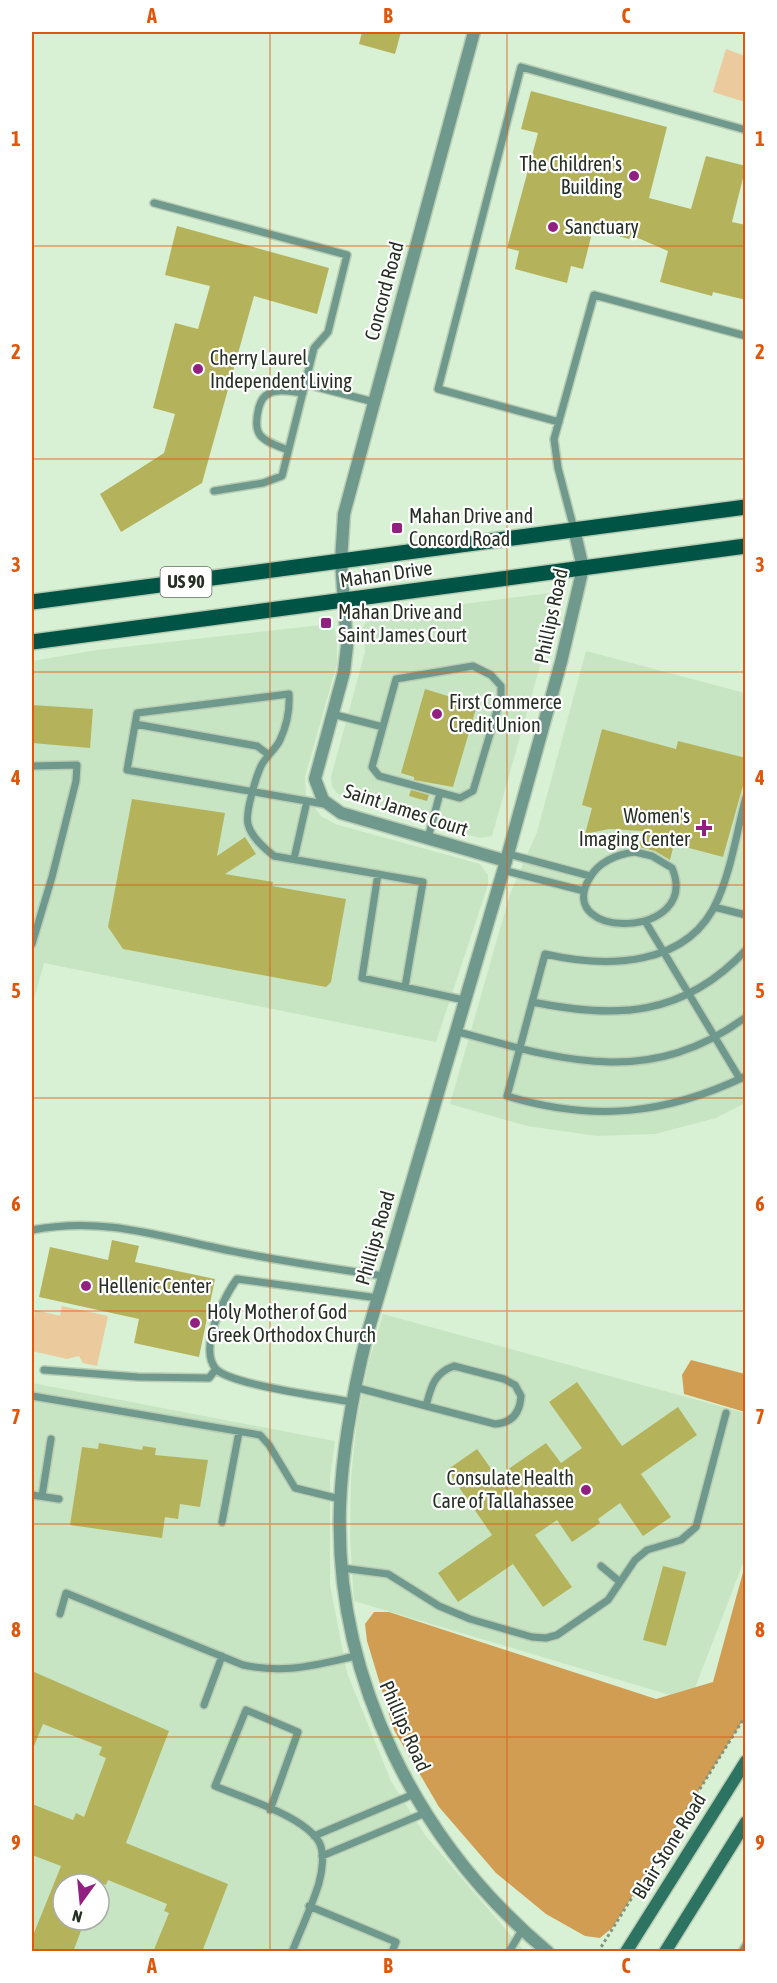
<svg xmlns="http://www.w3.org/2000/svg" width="777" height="1983" viewBox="0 0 777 1983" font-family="'Asap Condensed',sans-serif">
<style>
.built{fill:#c8e5c3;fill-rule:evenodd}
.green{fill:#ebca9d}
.forest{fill:#d19d52}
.building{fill:#b4b35b}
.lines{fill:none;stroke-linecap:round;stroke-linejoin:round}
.service-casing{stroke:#b8cdb4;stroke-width:10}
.minor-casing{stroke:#b8cdb4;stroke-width:15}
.tertiary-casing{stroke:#b8cdb4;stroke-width:15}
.secondary-casing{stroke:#b8cdb4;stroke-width:15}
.primary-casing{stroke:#b8cdb4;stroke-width:18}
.path{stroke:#82937f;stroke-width:3;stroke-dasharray:3 3;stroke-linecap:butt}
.service{stroke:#6f998d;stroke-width:7}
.minor{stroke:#6f998d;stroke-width:12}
.tertiary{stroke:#6f998d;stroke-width:12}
.secondary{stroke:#2d7362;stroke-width:12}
.primary{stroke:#005445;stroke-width:15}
.grid{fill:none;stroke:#de570d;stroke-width:1.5;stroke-opacity:0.55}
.poi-dot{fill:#922080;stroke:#fff;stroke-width:2}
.labels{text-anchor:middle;stroke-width:4.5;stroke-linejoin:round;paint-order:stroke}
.shield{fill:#fff;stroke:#676d66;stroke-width:1.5}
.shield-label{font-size:18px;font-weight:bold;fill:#262f24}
.poi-label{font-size:20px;fill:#262f24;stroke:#fff;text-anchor:start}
.street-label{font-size:20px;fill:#262f24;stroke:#fff}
.neatline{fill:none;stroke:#de570d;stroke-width:2}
.grid-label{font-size:20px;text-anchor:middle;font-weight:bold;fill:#de570d}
</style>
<rect width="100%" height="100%" fill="#d8f0d4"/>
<path class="built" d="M 550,593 L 553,620 L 492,836 L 480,838 L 346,799 L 337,793 L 332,786 L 331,777 L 365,652 L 363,627 L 370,616 Z
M 330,624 L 335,630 L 337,641 L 337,664 L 305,777 L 306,795 L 321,816 L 335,824 L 480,864 L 488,875 L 488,885 L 436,1042 L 44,963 L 32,1006 L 32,661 L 97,650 Z
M 586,651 L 745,693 L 745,1103 L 716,1118 L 655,1134 L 597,1136 L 527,1126 L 450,1104 L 510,894 L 537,832 Z
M 383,1314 L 745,1413 L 745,1558 L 690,1701 L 354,1601 L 350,1538 L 351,1478 L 357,1420 L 368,1365 Z
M 32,1383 L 335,1441 L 330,1478 L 330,1585 L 347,1673 L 391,1781 L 425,1835 L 524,1951 L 32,1951 ZM 63,1884 L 99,1884 L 99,1920 L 63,1920 Z"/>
<path class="green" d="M 726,49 L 745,56 L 745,102 L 713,92 Z
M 62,1306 L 108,1316 L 97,1366 L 83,1363 L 79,1356 L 67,1359 L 32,1351 L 35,1310 L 60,1316 Z"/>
<path class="forest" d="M 691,1360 L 745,1374 L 745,1412 L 684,1394 L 682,1375 Z
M 745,1565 L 745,1717 L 613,1927 L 600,1938 L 585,1936 L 546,1914 L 496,1873 L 439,1807 L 394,1730 L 367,1641 L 365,1624 L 374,1612 L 389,1612 L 656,1699 L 713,1682 Z"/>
<path class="building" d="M 362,32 L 401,32 L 395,54 L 359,44 Z
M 531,91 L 667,127 L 649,198 L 691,209 L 706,156 L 746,166 L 732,222 L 746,225 L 746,300 L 713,292 L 712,296 L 660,282 L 668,251 L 631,235 L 629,239 L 593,229 L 583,269 L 571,266 L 567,283 L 515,269 L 519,251 L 507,248 L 538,133 L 521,129 Z
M 177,226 L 329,268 L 317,314 L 254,296 L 202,483 L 121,532 L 100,494 L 164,453 L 175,414 L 153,408 L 175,323 L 198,329 L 210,286 L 165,275 Z
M 425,689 L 477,705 L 453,787 L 414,780 L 414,777 L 401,773 Z
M 32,705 L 93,709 L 90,748 L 32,743 Z
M 602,729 L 676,749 L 678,741 L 746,758 L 746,775 L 723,857 L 674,844 L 670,860 L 655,851 L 639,847 L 643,831 L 609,829 L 585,834 L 592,808 L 582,805 Z
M 411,790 L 429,795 L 427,801 L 409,796 Z
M 132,799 L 225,813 L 217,856 L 245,837 L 256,854 L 225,874 L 273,882 L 272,886 L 346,899 L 331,982 L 326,987 L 123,949 L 108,927 Z
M 112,1240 L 139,1246 L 135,1262 L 215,1279 L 199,1357 L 134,1343 L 139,1319 L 39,1297 L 50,1247 L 108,1260 Z
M 577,1382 L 622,1446 L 678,1407 L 697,1435 L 641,1474 L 671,1517 L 643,1536 L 620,1503 L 598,1519 L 600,1523 L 572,1542 L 557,1520 L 535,1535 L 572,1587 L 543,1607 L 513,1564 L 458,1602 L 438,1573 L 492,1535 L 447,1470 L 477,1449 L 497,1477 L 546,1443 L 561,1463 L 582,1448 L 549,1402 Z
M 99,1443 L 142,1450 L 143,1446 L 156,1448 L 155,1455 L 208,1460 L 200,1507 L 180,1504 L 178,1519 L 165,1517 L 162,1538 L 70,1525 L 82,1447 L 98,1449 Z
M 663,1566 L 686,1572 L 666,1646 L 643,1640 Z
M 32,1671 L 169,1731 L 126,1843 L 228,1884 L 202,1952 L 153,1952 L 169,1913 L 164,1911 L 167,1904 L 108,1880 L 106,1885 L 100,1883 L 63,1884 L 63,1920 L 85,1920 L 73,1952 L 32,1952 L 32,1938 L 61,1866 L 32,1855 L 32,1804 L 73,1820 L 76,1813 L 84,1817 L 106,1758 L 99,1755 L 102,1747 L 43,1724 L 32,1751 Z"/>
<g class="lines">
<defs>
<path id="service" d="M 154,203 L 347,255 L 328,332 L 314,348 L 282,476 L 263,483 L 214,491
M 305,384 L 374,402
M 559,422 L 438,389 L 521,67 L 746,130
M 288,450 C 263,440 251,438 259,407 C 261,401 263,396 270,393 C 279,388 293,392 303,393
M 574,529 L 558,468 L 554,439 L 594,295 L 746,336
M 473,666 L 491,675 L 501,686 L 501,697 L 473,791 L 460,798 L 379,776 L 372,767 L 396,679 Z
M 332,714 L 383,727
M 135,724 L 257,746 L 269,755
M 32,766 L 77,765 L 76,781 L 52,877 L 32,944
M 746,797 C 737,830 732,867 718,899 C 689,968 606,968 545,954 L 507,1096 C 593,1122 665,1115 746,1076
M 324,804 L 127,770 L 137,713 L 289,694 C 290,710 287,725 280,740 C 276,749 266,756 261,766 C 256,777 245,813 248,824 C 251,837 264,848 274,856 L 423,882 L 405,987
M 428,838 L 440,793
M 635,852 L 652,856 L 672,868 C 702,939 554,941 589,879 C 598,862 617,854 635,852 Z
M 508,854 L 590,876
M 294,859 L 307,801
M 503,870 L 584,891
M 378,874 L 362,978 L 464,1000
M 714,907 L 746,915
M 645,921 L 740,1079
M 532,1002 C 617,1019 683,1017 746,950
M 455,1031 C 561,1060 649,1089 746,1017
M 32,1230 C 99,1217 152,1234 217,1248 C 272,1260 328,1268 384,1276
M 454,1366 L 504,1379 L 515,1385 L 521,1396 C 520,1413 512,1423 495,1424 L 426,1406 C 431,1387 434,1373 454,1366 Z
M 44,1370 L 138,1377 L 209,1378 L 216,1369
M 354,1387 L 426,1406
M 32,1396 L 260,1435 L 269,1445 L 295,1488 L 340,1499
M 351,1402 C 326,1397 231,1385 216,1369 C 198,1349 224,1296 237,1279 L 378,1298
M 32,1495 L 59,1499
M 42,1496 L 51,1439
M 222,1522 L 239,1432
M 601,1566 L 620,1582
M 342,1568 L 388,1574 L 439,1606 L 470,1619 L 532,1637 L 546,1638 L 557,1635 L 608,1600 L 635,1560 L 647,1550 L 681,1540 L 696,1527 L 726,1413
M 60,1614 L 66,1593 L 243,1665 C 286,1674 315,1665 356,1656
M 204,1705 L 222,1656
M 270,1810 L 298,1732 L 246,1710 L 215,1786 C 243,1798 304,1816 319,1842 C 325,1853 322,1872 319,1883 C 312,1906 301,1929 292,1952
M 314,1836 L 414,1794
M 322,1856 L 425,1813
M 309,1906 L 396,1942 L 392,1952
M 509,1952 L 522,1930
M 742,1952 L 746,1945"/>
<path id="minor" d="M 474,32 L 344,514 L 341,561 L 347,646 L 344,672 L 315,779 L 323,800 L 341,813 L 506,861"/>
<path id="tertiary" d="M 548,1952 C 417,1843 334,1677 340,1506 C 342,1448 353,1392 367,1335 L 506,861 L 561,662 L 583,568 L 574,529"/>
<path id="secondary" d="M 626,1952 L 746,1761
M 665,1952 L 746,1822"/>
<path id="primary" d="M 32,602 L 746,507
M 32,642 L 746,546"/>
</defs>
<use href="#service" class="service-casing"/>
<use href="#minor" class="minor-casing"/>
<use href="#tertiary" class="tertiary-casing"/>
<use href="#secondary" class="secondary-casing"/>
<use href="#primary" class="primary-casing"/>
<path class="path" d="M 598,1952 L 746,1715"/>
<use href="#service" class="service"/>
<use href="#minor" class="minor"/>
<use href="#tertiary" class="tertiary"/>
<use href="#secondary" class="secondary"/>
<use href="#primary" class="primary"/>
</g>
<path class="grid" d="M 270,32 L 270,1952M 507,32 L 507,1952M 32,246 L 746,246M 32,459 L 746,459M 32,672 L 746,672M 32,885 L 746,885M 32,1098 L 746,1098M 32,1311 L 746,1311M 32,1524 L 746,1524M 32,1737 L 746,1737"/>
<g class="poi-dot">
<circle cx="634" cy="176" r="6"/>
<circle cx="553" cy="227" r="6"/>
<circle cx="198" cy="369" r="6"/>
<rect x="391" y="522" width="12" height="12" rx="3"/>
<rect x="320" y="617" width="12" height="12" rx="3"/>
<circle cx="437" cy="714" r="6"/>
<path d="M701 819h6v6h6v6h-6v6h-6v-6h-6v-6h6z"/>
<circle cx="86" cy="1286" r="6"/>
<circle cx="195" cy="1323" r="6"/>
<circle cx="586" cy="1490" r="6"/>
</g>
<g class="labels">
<rect class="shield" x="160.5" y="567" width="51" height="30" rx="4.5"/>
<g class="shield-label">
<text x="186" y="588">US 90</text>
</g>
<g class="poi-label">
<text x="622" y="171" text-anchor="end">The Children's<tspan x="622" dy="23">Building</tspan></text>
<text x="565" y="234">Sanctuary</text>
<text x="210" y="365">Cherry Laurel<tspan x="210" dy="23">Independent Living</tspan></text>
<text x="409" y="523">Mahan Drive and<tspan x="409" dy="23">Concord Road</tspan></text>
<text x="338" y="619">Mahan Drive and<tspan x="338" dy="23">Saint James Court</tspan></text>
<text x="449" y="709">First Commerce<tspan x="449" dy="23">Credit Union</tspan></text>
<text x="690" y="823" text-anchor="end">Women's<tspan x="690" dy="23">Imaging Center</tspan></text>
<text x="98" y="1293">Hellenic Center</text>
<text x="207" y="1319">Holy Mother of God<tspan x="207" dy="23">Greek Orthodox Church</tspan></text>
<text x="574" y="1485" text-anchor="end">Consulate Health<tspan x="574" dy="23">Care of Tallahassee</tspan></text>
</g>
<g class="street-label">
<text transform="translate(384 291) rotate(-75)" y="7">Concord Road</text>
<text transform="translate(386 574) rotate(-8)" y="7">Mahan Drive</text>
<text transform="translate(551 616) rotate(-78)" y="7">Phillips Road</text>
<text transform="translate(406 810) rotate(18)" y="7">Saint James Court</text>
<text transform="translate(375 1238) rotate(-74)" y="7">Phillips Road</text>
<text transform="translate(405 1726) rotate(66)" y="7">Phillips Road</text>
<text transform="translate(669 1846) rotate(-58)" y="7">Blair Stone Road</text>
</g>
</g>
<rect width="777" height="1983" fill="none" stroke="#ffffff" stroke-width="66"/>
<g transform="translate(81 1902) rotate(195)"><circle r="28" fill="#ffffff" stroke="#a8aca7" stroke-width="1.5"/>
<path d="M0-4.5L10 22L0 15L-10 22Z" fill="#922080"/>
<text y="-9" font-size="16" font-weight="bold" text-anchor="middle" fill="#262f24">N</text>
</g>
<rect x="33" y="33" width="711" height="1917" class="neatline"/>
<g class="grid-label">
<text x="152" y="23">A</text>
<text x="388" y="23">B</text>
<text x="626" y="23">C</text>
<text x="16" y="146">1</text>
<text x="760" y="146">1</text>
<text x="16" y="359">2</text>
<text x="760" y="359">2</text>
<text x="16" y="572">3</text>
<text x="760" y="572">3</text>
<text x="16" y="785">4</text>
<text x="760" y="785">4</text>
<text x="16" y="998">5</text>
<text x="760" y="998">5</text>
<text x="16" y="1211">6</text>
<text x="760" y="1211">6</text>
<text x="16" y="1424">7</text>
<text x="760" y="1424">7</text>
<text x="16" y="1637">8</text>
<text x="760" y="1637">8</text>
<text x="16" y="1850">9</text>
<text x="760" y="1850">9</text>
<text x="152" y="1973">A</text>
<text x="388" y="1973">B</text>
<text x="626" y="1973">C</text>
</g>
</svg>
